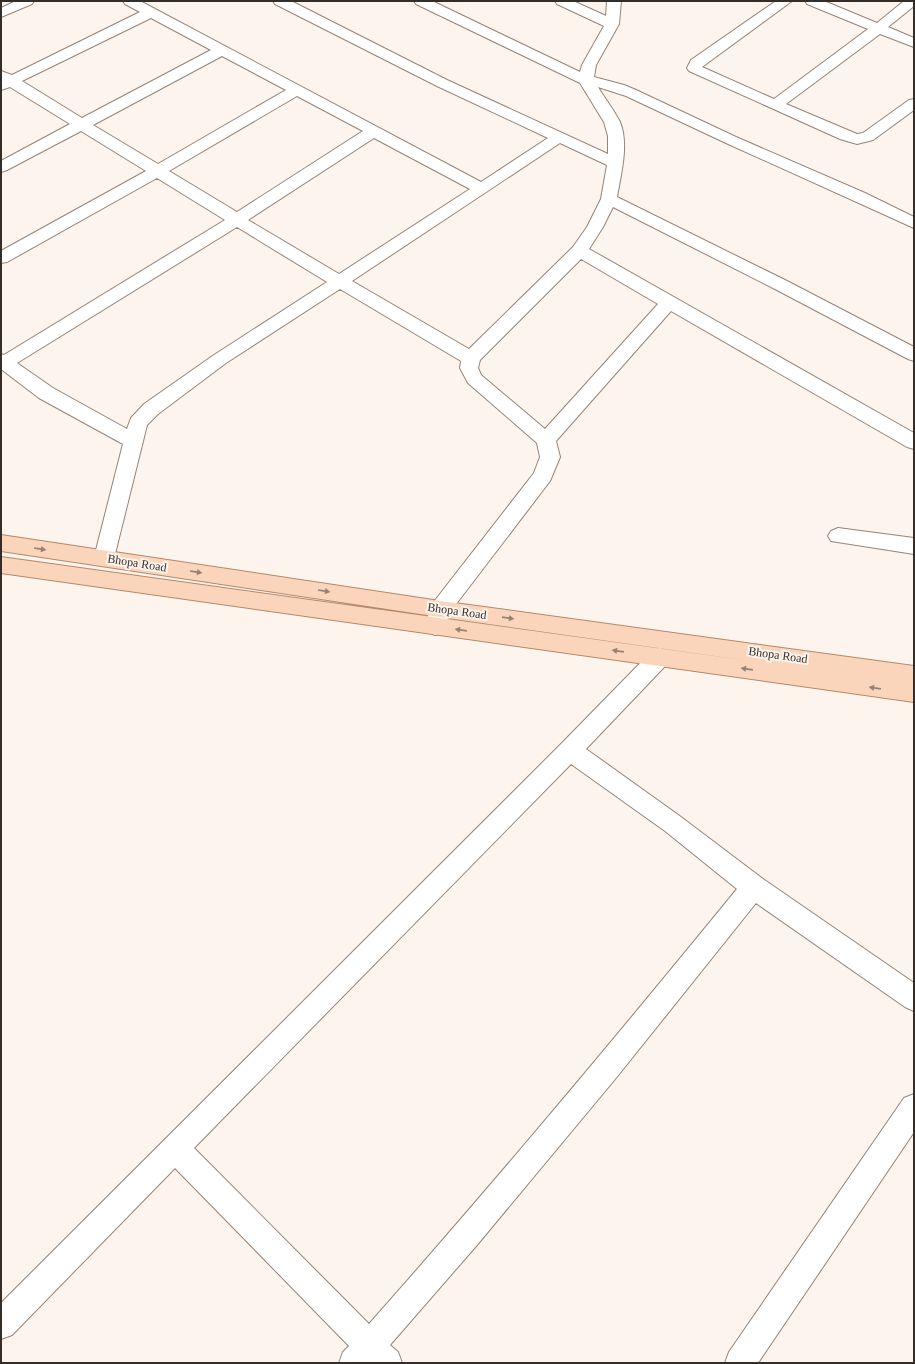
<svg xmlns="http://www.w3.org/2000/svg" width="915" height="1364" viewBox="0 0 915 1364" font-family="Georgia,serif">
<style>
.lines{fill:none;stroke-linecap:round;stroke-linejoin:round}
.street-casing{stroke:#968375;stroke-width:2}
.primary-casing{stroke:#b48869;stroke-width:2}
.street{fill:#fff;fill-rule:evenodd}
.primary{fill:#fbd5bb;fill-rule:evenodd}
.oneway{fill:#988171}
.labels{text-anchor:middle;stroke-width:4;stroke-linejoin:round;paint-order:stroke}
.street-label{font-size:12px;fill:#352d27;stroke:#fdf4ee}
</style>
<rect width="100%" height="100%" fill="#fdf4ee"/>
<g class="lines">
<defs>
<path id="street" d="M 16,1 L 34,1 L 32,4 L 1,17 L 1,8 Z
M 123,1 L 140,1 L 481,182 L 548,138 L 437,86 L 275,4 L 273,1 L 291,1 L 447,80 L 608,154 L 608,136 L 604,122 L 580,83 L 416,4 L 414,1 L 432,1 L 580,72 L 582,65 L 604,26 L 557,4 L 555,1 L 573,1 L 606,16 L 607,1 L 621,1 L 619,24 L 596,65 L 594,77 L 624,85 L 636,90 L 736,137 L 865,193 L 914,217 L 914,228 L 726,143 L 626,96 L 598,87 C 605,99 614,110 620,122 C 629,144 621,174 617,197 L 787,281 L 914,347 L 914,361 L 908,359 L 775,289 L 613,207 L 603,227 L 589,249 L 914,433 L 914,449 L 907,447 L 671,311 L 556,441 L 560,457 L 550,481 L 450,612 L 443,632 L 435,635 L 427,632 L 424,626 L 433,603 L 534,473 L 540,457 L 537,443 L 468,383 L 460,368 L 461,361 L 340,289 L 226,363 L 158,414 L 147,425 L 114,558 L 111,564 L 104,566 L 97,564 L 94,558 L 123,444 L 39,398 L 1,369 L 1,354 L 4,355 L 225,220 L 157,178 L 7,262 L 1,263 L 1,251 L 146,171 L 81,131 L 7,170 L 1,172 L 1,161 L 70,124 L 10,87 L 1,90 L 1,71 L 12,75 L 140,12 L 125,4 ZM 151,18 L 211,50 L 82,118 L 22,81 ZM 222,56 L 286,90 L 158,164 L 93,125 ZM 297,96 L 363,131 L 237,212 L 169,171 ZM 374,138 L 470,189 L 339,274 L 248,220 ZM 560,143 L 607,165 L 601,199 L 587,227 L 573,247 L 469,349 L 352,281 ZM 237,227 L 327,282 L 214,355 L 144,404 L 131,418 L 127,429 L 53,388 L 17,363 ZM 581,259 L 658,304 L 545,429 L 481,375 L 478,368 L 480,360 Z
M 776,1 L 792,1 L 702,67 L 774,99 L 868,29 L 807,4 L 805,1 L 824,1 L 877,23 L 904,1 L 914,1 L 914,6 L 888,27 L 914,38 L 914,47 L 880,34 L 786,104 L 857,134 L 863,133 L 909,100 L 914,99 L 914,110 L 873,140 L 857,144 L 840,139 L 689,71 L 687,68 L 691,60 Z
M 838,528 L 914,538 L 914,554 L 831,541 L 828,536 L 831,531 Z
M 660,648 L 668,651 L 671,657 L 668,663 L 586,749 L 681,817 L 763,879 L 914,983 L 914,1011 L 905,1007 L 756,903 L 616,1078 L 477,1245 L 390,1345 L 398,1352 L 402,1363 L 339,1363 L 343,1352 L 349,1346 L 175,1168 L 12,1335 L 1,1339 L 1,1303 L 562,743 L 652,651 ZM 571,764 L 665,831 L 737,889 C 617,1036 495,1182 369,1324 L 194,1148 Z
M 914,1094 L 914,1132 L 758,1363 L 725,1363 L 729,1352 L 904,1098 Z"/>
<path id="primary" d="M 1,535 L 440,601 L 914,666 L 914,702 L 1,573 L 1,557 L 757,662 L 440,617 L 1,551 Z"/>
</defs>
<use href="#street" class="street-casing"/>
<use href="#primary" class="primary-casing"/>
<use href="#street" class="street"/>
<use href="#primary" class="primary"/>
</g>
<defs><path id="oneway-solid" d="M-6-.8H1V-3.2L6.5 0L1 3.2V.8H-6Z"/></defs>
<g class="oneway">
<use href="#oneway-solid" transform="translate(40 549) rotate(9)"/>
<use href="#oneway-solid" transform="translate(196 572) rotate(9)"/>
<use href="#oneway-solid" transform="translate(324 591) rotate(9)"/>
<use href="#oneway-solid" transform="translate(508 618) rotate(8)"/>
<use href="#oneway-solid" transform="translate(461 630) rotate(-172)"/>
<use href="#oneway-solid" transform="translate(618 651) rotate(-172)"/>
<use href="#oneway-solid" transform="translate(747 669) rotate(-172)"/>
<use href="#oneway-solid" transform="translate(875 688) rotate(-172)"/>
</g>
<g class="labels">
<g class="street-label">
<text transform="translate(137 563) rotate(9)" y="4">Bhopa Road</text>
<text transform="translate(457 611) rotate(8)" y="4">Bhopa Road</text>
<text transform="translate(778 655) rotate(8)" y="4">Bhopa Road</text>
</g>
</g>
<rect width="915" height="1364" fill="none" stroke="#352d27" stroke-width="4"/>
</svg>
